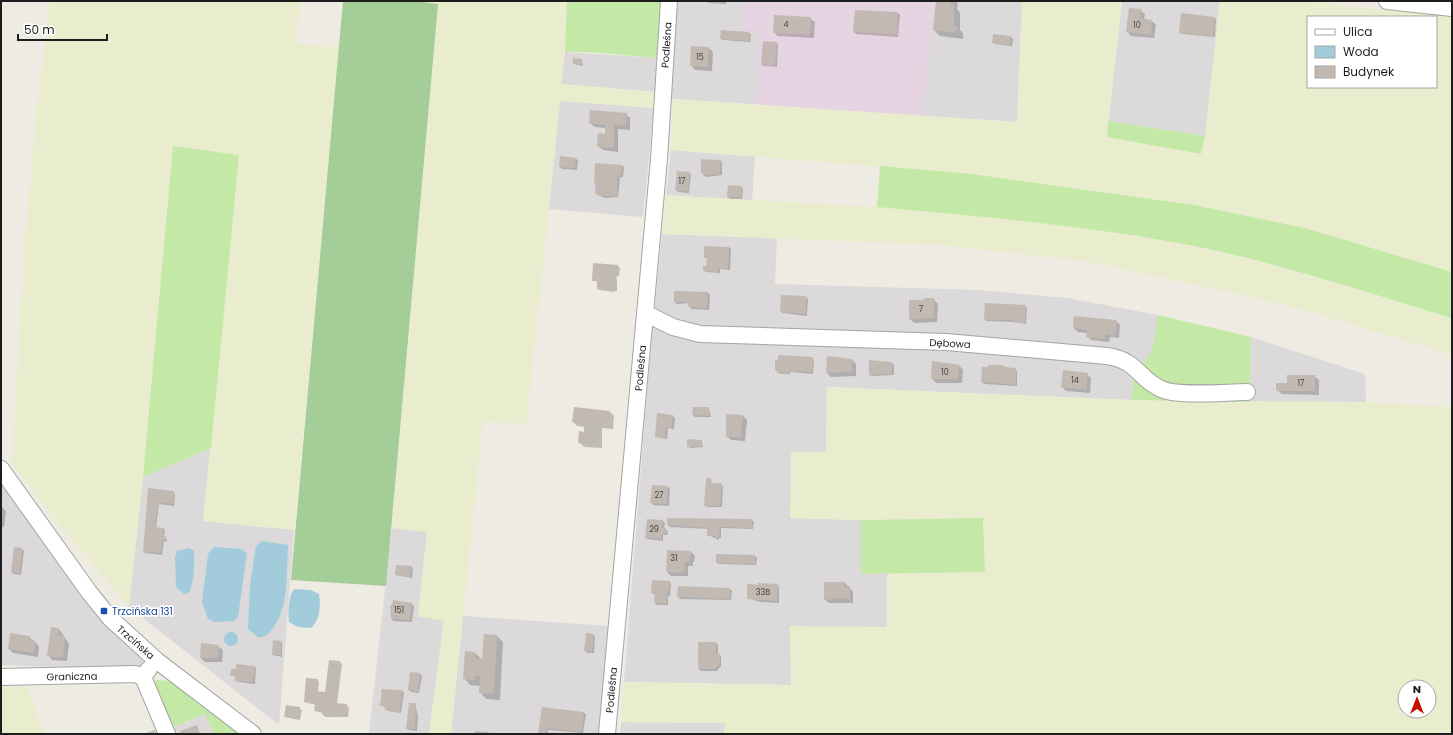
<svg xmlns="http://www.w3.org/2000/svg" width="1453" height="735" viewBox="0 0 1453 735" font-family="Poppins,sans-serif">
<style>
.residential{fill:#dbd9d9}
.industrial{fill:#e7d4e2}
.farmland{fill:#e9edcd;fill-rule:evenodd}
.grass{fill:#c4e9a7}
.forest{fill:#a4cd97}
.water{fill:#a2cbdc}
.shadow{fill:#0003}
.building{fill:#c2bab2}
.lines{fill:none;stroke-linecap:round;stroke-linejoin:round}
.minor-casing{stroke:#a4a4a4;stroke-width:18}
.minor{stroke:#fff;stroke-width:16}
.transit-dot{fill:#1a4fb4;stroke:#fff;stroke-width:1.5}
.labels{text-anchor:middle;stroke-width:3.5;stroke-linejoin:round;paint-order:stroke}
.number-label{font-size:8px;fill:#464442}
.street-label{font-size:10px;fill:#1d1d1d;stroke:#fff}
.transit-label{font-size:10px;fill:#164399;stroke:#fff;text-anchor:start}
</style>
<rect width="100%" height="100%" fill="#eeebe2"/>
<path class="residential" d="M 661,1 L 1022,1 L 1017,122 L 673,99 L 656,92 L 561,84 L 565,52 L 658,58 Z
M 1122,1 L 1220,1 L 1205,136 L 1108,121 Z
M 560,101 L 654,108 L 643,217 L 549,209 Z
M 671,150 L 755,156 L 752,201 L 666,195 Z
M 662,234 L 777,238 L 775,284 L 978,290 L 1067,298 L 1158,315 L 1152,351 L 1134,376 L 1132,400 L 827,387 L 826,453 L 790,518 L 861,520 L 861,574 L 887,574 L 888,627 L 790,627 L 791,685 L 624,682 L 648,380 Z
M 1251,337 L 1365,374 L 1366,402 L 1250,402 Z
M 211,448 L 203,521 L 294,530 L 279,725 L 129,607 L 143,477 Z
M 1,481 L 38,535 L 92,608 L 145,658 L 137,670 L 1,665 Z
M 392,528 L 427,532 L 418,616 L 444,620 L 429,734 L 369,734 Z
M 463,616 L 608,626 L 601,734 L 451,734 Z
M 206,714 L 214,734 L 171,734 L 169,729 Z
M 621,722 L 725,723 L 724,734 L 620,734 Z"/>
<path class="industrial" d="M 744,1 L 934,1 L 923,116 L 755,104 L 760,31 L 743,30 Z"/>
<path class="farmland" d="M 50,1 L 300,1 L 296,43 L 339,48 L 294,530 L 203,521 L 239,155 L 173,146 L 143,477 L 129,607 L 42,503 L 12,464 L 25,239 L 37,109 Z
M 414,1 L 567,1 L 565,52 L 561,84 L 656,92 L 654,108 L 560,101 L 526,425 L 483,421 L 451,734 L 429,734 L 444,621 L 418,616 L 427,532 L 392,528 L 438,4 Z
M 1022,1 L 1122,1 L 1107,137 L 1201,154 L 1205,136 L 1220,1 L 1300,1 L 1452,17 L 1452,272 L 1305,228 L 1194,205 L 972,174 L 671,150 L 673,99 L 1017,122 ZM 1308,17 L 1436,17 L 1436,87 L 1308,87 Z
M 666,195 L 877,207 L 1029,220 L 1178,243 L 1281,267 L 1452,318 L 1452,355 L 1288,305 L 1090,262 L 945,245 L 662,234 Z
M 827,387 L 1132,400 L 1366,402 L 1452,407 L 1452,734 L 724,734 L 725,723 L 621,722 L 624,682 L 791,685 L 790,626 L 887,627 L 887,574 L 985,572 L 983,518 L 861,520 L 790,518 L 791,452 L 826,452 ZM 1405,687 L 1429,687 L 1429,711 L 1405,711 Z
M 1,687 L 27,687 L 45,734 L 1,734 Z"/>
<path class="grass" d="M 567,1 L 661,1 L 658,58 L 587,52 L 565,52 Z
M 1108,121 L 1205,136 L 1201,154 L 1107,137 Z
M 173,146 L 239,155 L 211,448 L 143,477 Z
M 880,166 L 972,174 L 1194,205 L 1305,228 L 1452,272 L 1452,318 C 1361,291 1271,260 1178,243 C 1078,225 978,216 877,207 Z
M 1158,315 L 1251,337 L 1250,402 L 1132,400 L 1134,376 L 1152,351 Z
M 983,518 L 985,572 L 861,574 L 861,520 Z
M 156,680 L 174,681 L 239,734 L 214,734 L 205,714 L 169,729 L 153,693 Z"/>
<path class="forest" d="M 343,1 L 414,1 L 438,4 L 386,586 L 291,580 Z"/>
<path class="water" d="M 262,541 L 288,545 C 286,573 290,608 271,631 C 268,634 263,639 258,637 C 255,635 251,631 248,629 L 250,586 L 256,546 Z
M 214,547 L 241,549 L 247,553 L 238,617 L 234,621 L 215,622 L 208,619 L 202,602 L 208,554 Z
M 189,548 L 194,551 C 195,565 194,581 189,593 L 184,594 L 176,587 L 175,557 L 177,551 Z
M 294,589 L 311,590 L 319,594 C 321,605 320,621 311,628 L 298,627 L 289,622 C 288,612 288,597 294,589 Z
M224 639a7 7 0 1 1 14 0a7 7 0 1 1-14 0Z"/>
<path class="shadow" d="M 707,1 L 726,1 L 726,4 L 709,3 Z
M 937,1 L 955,1 L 958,3 L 957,9 L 960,13 L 960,30 L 963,33 L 963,39 L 940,36 L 934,30 Z
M 1140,10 L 1145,14 L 1144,20 L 1152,21 L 1156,25 L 1154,38 L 1131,36 L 1127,31 Z
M 856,11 L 898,13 L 900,15 L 898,37 L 856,34 L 854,32 Z
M 810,18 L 815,22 L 814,38 L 778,36 L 774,32 Z
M 1215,18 L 1216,19 L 1215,37 L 1182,34 L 1180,32 Z
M 749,33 L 751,34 L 750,42 L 723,40 L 721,39 Z
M 1011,37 L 1013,39 L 1012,46 L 995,44 L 993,42 Z
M 777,43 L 778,45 L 777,67 L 764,66 L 762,65 Z
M 709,48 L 713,52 L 712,71 L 695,70 L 691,65 Z
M 582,60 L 583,66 L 574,64 Z
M 626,114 L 630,118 L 630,130 L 618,129 L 618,152 L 603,150 L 598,146 L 605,135 L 606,128 L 595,127 L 590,123 Z
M 576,159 L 578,160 L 577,170 L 562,169 L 560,167 Z
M 721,161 L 722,163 L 722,175 L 706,177 L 702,173 Z
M 622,166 L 624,167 L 623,177 L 620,177 L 618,197 L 605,198 L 598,195 L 595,183 Z
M 689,173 L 691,174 L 689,193 L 678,192 L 676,190 Z
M 741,187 L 743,189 L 742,199 L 730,199 L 728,197 Z
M 729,247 L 731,249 L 730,270 L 720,269 L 720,273 L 706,272 L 704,271 L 707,267 L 708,259 L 705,257 Z
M 618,266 L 620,268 L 619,276 L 617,276 L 615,292 L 599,290 L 598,288 L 598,282 L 593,280 Z
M 708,293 L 710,295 L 709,310 L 691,309 L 690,303 L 677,304 L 675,302 Z
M 806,297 L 808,299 L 807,316 L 783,313 L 781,312 Z
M 934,300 L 938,304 L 937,322 L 914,323 L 910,319 Z
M 1025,306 L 1027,308 L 1026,324 L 1014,322 L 987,321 L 985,320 Z
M 1116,321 L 1120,325 L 1119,338 L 1110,337 L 1109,342 L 1091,340 L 1087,336 L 1087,333 L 1078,332 L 1074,328 Z
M 828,357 L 852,360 L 856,364 L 856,376 L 831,377 L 827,373 Z
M 812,358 L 814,360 L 813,374 L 790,372 L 790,374 L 780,374 L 776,370 Z
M 870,361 L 892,363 L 894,365 L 894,375 L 872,376 L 870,375 Z
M 933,362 L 959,365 L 963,370 L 962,383 L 936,383 L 932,378 Z
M 1003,366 L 1017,371 L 1017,386 L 984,384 L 982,382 Z
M 1087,374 L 1091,378 L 1090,393 L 1066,391 L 1062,387 Z
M 1314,376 L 1319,380 L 1319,395 L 1282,394 L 1277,390 Z
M 709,408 L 711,417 L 695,417 L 693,415 Z
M 610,412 L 614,416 L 613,429 L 602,428 L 602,448 L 584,447 L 579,442 L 584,433 L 585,427 L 577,426 L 573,422 Z
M 658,415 L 673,416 L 675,418 L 674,429 L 668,428 L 667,439 L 656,437 Z
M 743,416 L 747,420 L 745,441 L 731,440 L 727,436 Z
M 702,441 L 703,447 L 690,448 L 688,446 Z
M 711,479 L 712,484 L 723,486 L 722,507 L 707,507 L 705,505 Z
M 653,486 L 668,487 L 670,489 L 669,506 L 653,505 L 652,503 Z
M 149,489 L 173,492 L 175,494 L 174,506 L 159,504 L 156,528 L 165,530 L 164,537 L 167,539 L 167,542 L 164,541 L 162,555 L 145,553 L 144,551 Z
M 1,506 L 6,511 L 4,527 L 1,527 Z
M 752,520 L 754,522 L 753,529 L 721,528 L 721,538 L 719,538 L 719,540 L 708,535 L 708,529 L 670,527 L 668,525 Z
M 663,521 L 665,523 L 664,529 L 668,531 L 667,535 L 663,535 L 663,541 L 648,539 L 646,538 Z
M 22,549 L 24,551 L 21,575 L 14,574 L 12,572 Z
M 691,552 L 695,556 L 694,562 L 693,562 L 693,566 L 688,566 L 688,576 L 671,576 L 667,572 Z
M 755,556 L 757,558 L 756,565 L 719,564 L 717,562 Z
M 411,567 L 413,569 L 412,578 L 396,575 Z
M 669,582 L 671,584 L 670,596 L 668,596 L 668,605 L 657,605 L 655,603 L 656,595 L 652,593 Z
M 845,583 L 853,592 L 853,603 L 829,603 L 825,599 Z
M 778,585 L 779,587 L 779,603 L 760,602 L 748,598 Z
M 730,589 L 732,591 L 731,600 L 680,599 L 678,597 Z
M 412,604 L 414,606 L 412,622 L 393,621 L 392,619 Z
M 59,629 L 69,644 L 67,661 L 52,660 L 48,655 Z
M 594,635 L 595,637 L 594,653 L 587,653 L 585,651 Z
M 497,636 L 503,642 L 500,700 L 486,699 L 480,692 L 480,686 L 470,685 L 464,678 L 475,653 L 483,661 Z
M 29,637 L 39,646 L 38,657 L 13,653 L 9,649 Z
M 274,641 L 282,643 L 282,657 L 273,655 Z
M 716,643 L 718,645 L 718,655 L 721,656 L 721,666 L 717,671 L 701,671 L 699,669 Z
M 218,646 L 223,650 L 222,662 L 205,662 L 201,658 Z
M 340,662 L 342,664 L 337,704 L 349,707 L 348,717 L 325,717 L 323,713 L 315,711 L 316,705 L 305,702 L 317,680 L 319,682 L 318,692 L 326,693 Z
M 255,667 L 256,668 L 255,684 L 238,682 L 236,677 L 231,675 Z
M 420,674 L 422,676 L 419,693 L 411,692 L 409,690 Z
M 382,690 L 402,691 L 404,692 L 401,713 L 388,711 L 386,708 L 381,705 Z
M 415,704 L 418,716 L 417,731 L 409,730 L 407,728 Z
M 287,706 L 302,710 L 300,720 L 285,717 Z
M 542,708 L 584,713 L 586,714 L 583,733 L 548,730 L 548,734 L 539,734 Z"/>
<path class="building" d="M 936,1 L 951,1 L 951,5 L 954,5 L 954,26 L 957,26 L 956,33 L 933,30 Z
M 1129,8 L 1141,9 L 1140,18 L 1152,20 L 1151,35 L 1126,32 Z
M 855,10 L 898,12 L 897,35 L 853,32 Z
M 1181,13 L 1215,17 L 1213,36 L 1179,33 Z
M 774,15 L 811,17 L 810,35 L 773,33 Z
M 721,30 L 749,32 L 749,41 L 720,39 Z
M 993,34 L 1011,36 L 1010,45 L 992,43 Z
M 763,41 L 777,42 L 775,66 L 761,65 Z
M 691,46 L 709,47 L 708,67 L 690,66 Z
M 573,58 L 582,59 L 582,65 L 573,64 Z
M 590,110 L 627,113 L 626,126 L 614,125 L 614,148 L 597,147 L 598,133 L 605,134 L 605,125 L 589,124 Z
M 560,156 L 576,158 L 575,168 L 559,167 Z
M 701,159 L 721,160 L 720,174 L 703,175 L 703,173 L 701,173 Z
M 595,163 L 622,165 L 621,176 L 618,176 L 617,179 L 617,196 L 602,196 L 595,194 L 596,183 L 594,183 Z
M 677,171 L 690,172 L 688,192 L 675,190 Z
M 728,185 L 742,186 L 741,198 L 727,197 Z
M 704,246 L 729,247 L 728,269 L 718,268 L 718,272 L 703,271 L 703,266 L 706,266 L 707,258 L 704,258 Z
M 593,263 L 618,265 L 618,274 L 615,274 L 615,281 L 617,281 L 617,291 L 597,289 L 597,281 L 592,281 Z
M 674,291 L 708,292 L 707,308 L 688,307 L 689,302 L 674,302 Z
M 781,295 L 806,296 L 806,314 L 780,312 Z
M 924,298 L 934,298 L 934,318 L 909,319 L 909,300 L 923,300 Z
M 985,303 L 1026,305 L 1025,323 L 1013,322 L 1013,320 L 984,320 Z
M 1074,316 L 1117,320 L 1115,335 L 1106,334 L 1105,339 L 1086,337 L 1087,330 L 1073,328 Z
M 778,355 L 813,357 L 812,372 L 789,371 L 789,373 L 777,373 L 777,370 L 775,370 L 775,360 L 778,360 Z
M 827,356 L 852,359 L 852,372 L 826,373 Z
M 869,360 L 892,362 L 892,374 L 869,375 Z
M 932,361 L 959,365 L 958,379 L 931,379 Z
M 988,365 L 1004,365 L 1003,367 L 1016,368 L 1016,385 L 981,382 L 982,367 L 988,367 Z
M 1063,370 L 1088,373 L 1086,390 L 1061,387 Z
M 1287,375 L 1315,375 L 1315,391 L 1276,391 L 1276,383 L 1287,383 Z
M 574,407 L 610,411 L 609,425 L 598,424 L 598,445 L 578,443 L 579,431 L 584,432 L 584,423 L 572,422 Z
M 693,407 L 709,407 L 709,416 L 692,415 Z
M 657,413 L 673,415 L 672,427 L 666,427 L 665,438 L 655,437 Z
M 726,414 L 743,415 L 741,437 L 726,437 Z
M 687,439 L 702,440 L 702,446 L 687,447 Z
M 706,478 L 711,478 L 711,483 L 722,483 L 720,506 L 704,506 Z
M 652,485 L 668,486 L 667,504 L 650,503 Z
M 148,488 L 174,491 L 173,504 L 158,503 L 155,527 L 164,528 L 163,536 L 166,536 L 165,540 L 162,540 L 161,553 L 143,552 Z
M 667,518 L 752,519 L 752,528 L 720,527 L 719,536 L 715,538 L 715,536 L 707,536 L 707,528 L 667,525 Z
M 647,519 L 663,520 L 662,528 L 666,528 L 666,534 L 662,534 L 662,539 L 645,538 Z
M 14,547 L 22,548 L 20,573 L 11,573 Z
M 667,550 L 691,551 L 689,562 L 685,562 L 684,573 L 666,572 Z
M 716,554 L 755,555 L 755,564 L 716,563 Z
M 396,565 L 412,566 L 410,577 L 395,575 Z
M 652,580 L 670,581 L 666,604 L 654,603 L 655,593 L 651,593 Z
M 824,582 L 845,582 L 845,587 L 850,586 L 850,599 L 840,598 L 824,600 Z
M 758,583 L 778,584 L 777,601 L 747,599 L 747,584 L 758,585 Z
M 678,586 L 730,588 L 730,599 L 677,597 Z
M 393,600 L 412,603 L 410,620 L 391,619 L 390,605 L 392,605 Z
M 51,627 L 59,628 L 58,635 L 63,636 L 65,639 L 63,658 L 47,656 Z
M 10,633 L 30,636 L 29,640 L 35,641 L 34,653 L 8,649 Z
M 586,633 L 594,634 L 592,652 L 584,651 Z
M 484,634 L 497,635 L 494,694 L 479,693 L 480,676 L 475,676 L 475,680 L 463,679 L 465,651 L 475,652 L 475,658 L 482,659 Z
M 273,640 L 281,641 L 281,655 L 272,655 Z
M 698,642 L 716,642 L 716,654 L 720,654 L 720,664 L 715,669 L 698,669 Z
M 201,643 L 219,645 L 218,658 L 200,658 Z
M 329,660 L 340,661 L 335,703 L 347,704 L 346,716 L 322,715 L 323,712 L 314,711 L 315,704 L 304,702 L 306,678 L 318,679 L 316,691 L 325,692 Z
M 236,664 L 255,666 L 253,682 L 235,681 L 235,676 L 230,676 L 231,669 L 236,669 Z
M 410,672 L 420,673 L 418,692 L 408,690 Z
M 382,689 L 402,690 L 400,712 L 385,710 L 385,706 L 380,706 Z
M 409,703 L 416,703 L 415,729 L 406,729 Z
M 286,705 L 300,707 L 299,719 L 284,717 Z
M 542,707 L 584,712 L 582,732 L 547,728 L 546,734 L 538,734 Z
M 197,725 L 200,734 L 181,734 L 180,731 Z
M 155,730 L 156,734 L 143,734 Z
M 475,731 L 489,732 L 488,734 L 475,734 Z"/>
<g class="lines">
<defs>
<path id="minor" d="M 1387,1 L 1452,8
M 645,313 L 673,327 L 700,334 L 946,342 L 1107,356 C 1139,361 1137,378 1161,389 C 1178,397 1226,392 1247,392
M 1,469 L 89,592 L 110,618 L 156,660 L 253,734
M 149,669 L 143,677 L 167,734
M 1,677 L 135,674 L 143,677
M 607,734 L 659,159 L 669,1"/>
</defs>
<use href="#minor" class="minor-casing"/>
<use href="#minor" class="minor"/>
</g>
<rect class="transit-dot" x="100" y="607" width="8" height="8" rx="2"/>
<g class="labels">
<g class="number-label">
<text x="786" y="27">4</text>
<text x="1137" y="28">10</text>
<text x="700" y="60">15</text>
<text x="682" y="184">17</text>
<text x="921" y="312">7</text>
<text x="945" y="375">10</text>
<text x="1075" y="383">14</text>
<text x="1301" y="386">17</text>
<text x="659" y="498">27</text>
<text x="654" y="532">29</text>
<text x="674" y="561">31</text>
<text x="763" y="595">33B</text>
<text x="399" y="613">151</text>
</g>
<g class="street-label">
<text transform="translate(666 45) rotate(-86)" y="4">Podleśna</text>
<text transform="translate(950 343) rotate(3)" y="4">Dębowa</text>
<text transform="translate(640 368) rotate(-85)" y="4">Podleśna</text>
<text transform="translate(136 642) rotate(41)" y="4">Trzcińska</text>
<text transform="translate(72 676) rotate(-1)" y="4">Graniczna</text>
<text transform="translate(611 690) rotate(-85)" y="4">Podleśna</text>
</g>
<g class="transit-label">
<text x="112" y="615">Trzcińska 131</text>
</g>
</g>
<rect width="1453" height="735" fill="none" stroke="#1d1d1d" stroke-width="4"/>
<rect x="1307" y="16" width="130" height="72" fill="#ffffff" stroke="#a5a5a5"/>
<rect x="1315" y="29" width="20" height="6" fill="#ffffff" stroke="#a5a5a5"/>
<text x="1343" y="36" font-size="12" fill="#1d1d1d">Ulica</text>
<rect x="1315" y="46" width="20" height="12" fill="#a2cbdc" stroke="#a5a5a5"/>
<text x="1343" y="56" font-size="12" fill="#1d1d1d">Woda</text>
<rect x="1315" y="66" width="20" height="12" fill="#c2bab2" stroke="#a5a5a5"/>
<text x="1343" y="76" font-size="12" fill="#1d1d1d">Budynek</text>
<g transform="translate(1417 699)"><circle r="19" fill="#ffffff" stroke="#a5a5a5"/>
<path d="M0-3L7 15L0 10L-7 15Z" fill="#c80d01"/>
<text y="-6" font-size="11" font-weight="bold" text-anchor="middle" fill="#1d1d1d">N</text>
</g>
<path d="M18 34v6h89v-6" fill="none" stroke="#1d1d1d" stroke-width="2"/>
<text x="24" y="34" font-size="12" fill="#1d1d1d" stroke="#ffffff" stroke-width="3" paint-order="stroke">50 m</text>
</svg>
